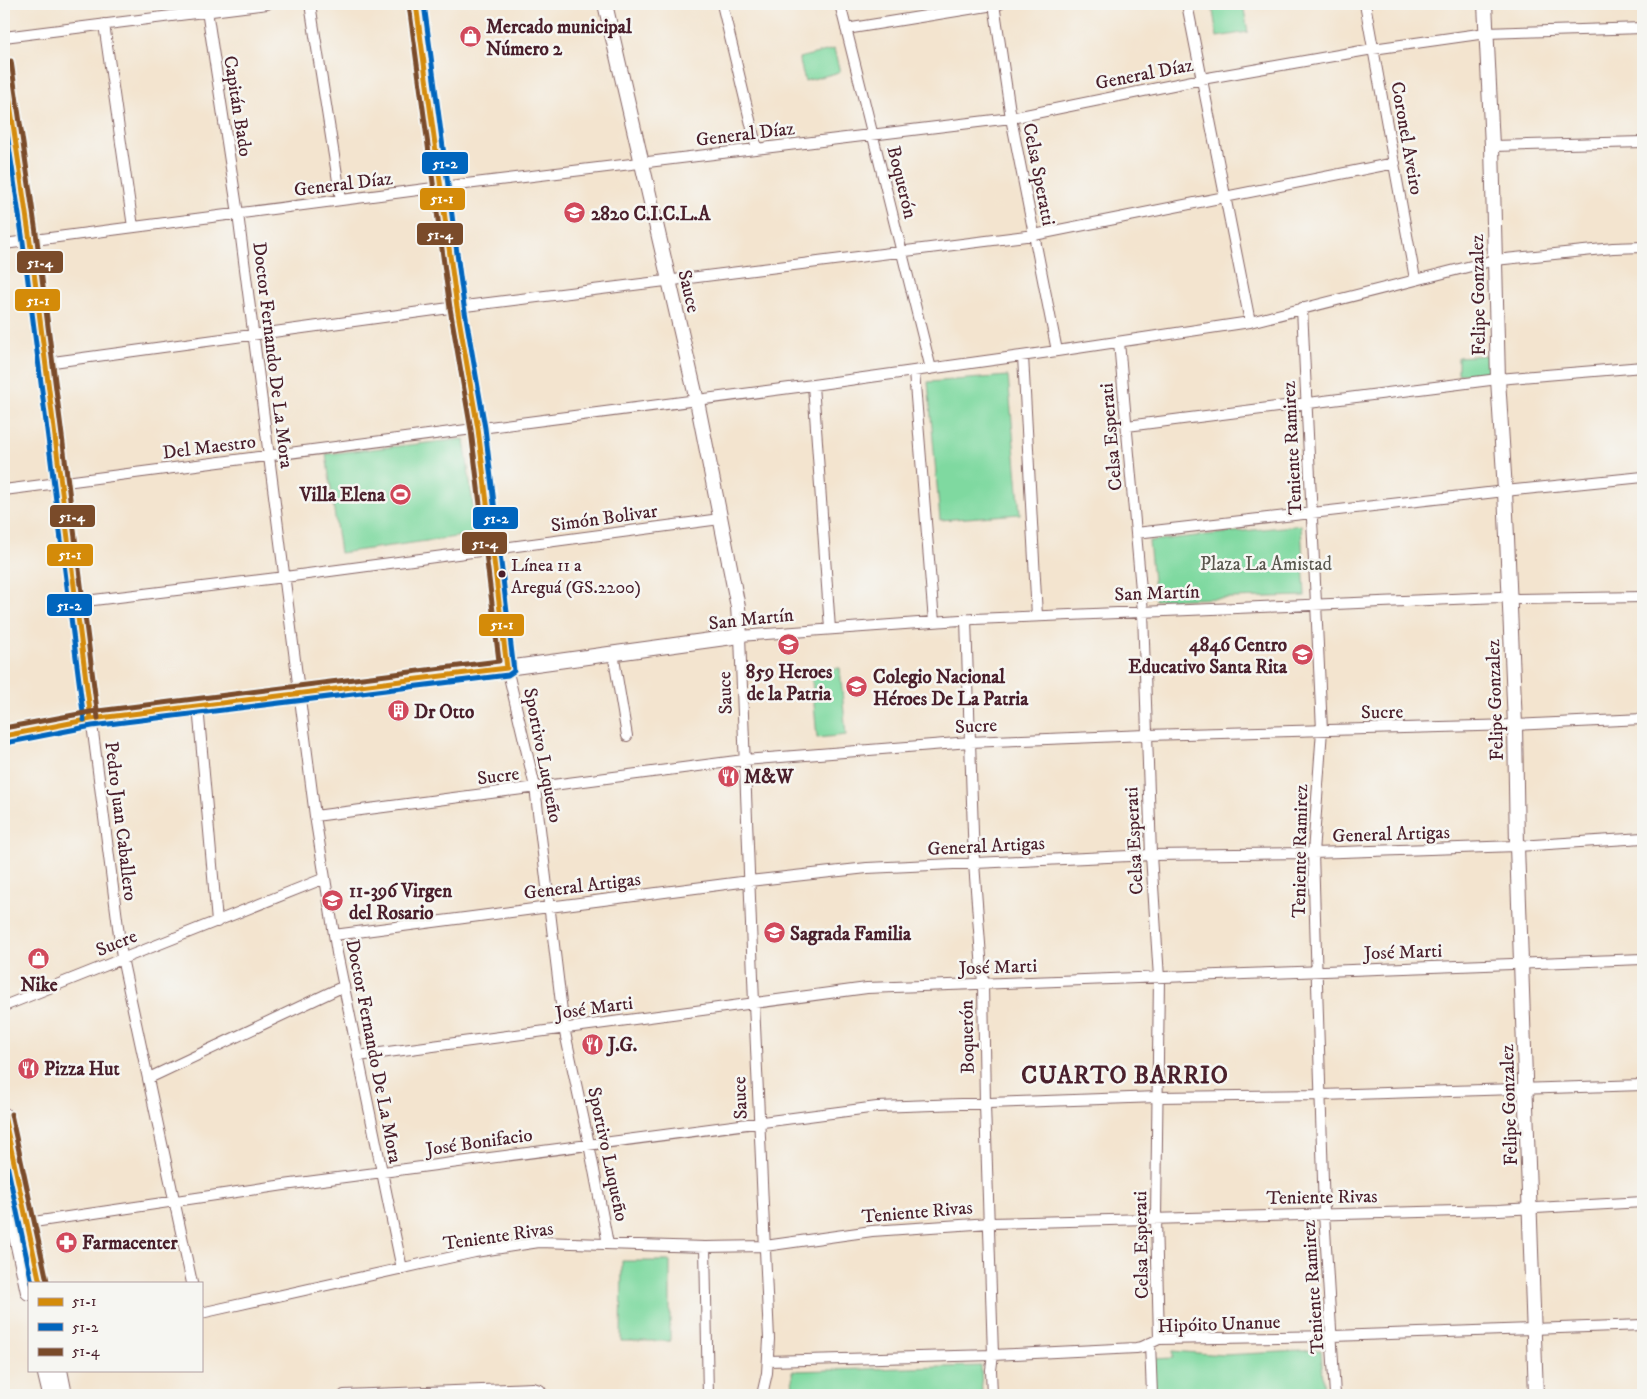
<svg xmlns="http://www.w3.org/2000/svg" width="1647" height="1399" viewBox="0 0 1647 1399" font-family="'IM FELL DW Pica',serif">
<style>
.green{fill:#7fd9a0;stroke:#647c66}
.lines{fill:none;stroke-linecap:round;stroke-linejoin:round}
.street-casing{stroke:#856464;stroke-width:12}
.secondary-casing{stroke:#856464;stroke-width:16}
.primary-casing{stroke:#856464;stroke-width:18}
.street{stroke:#fff;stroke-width:10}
.secondary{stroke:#fff;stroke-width:14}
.primary{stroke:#fff;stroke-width:16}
.bus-1-casing{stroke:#f6f6f2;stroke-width:9}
.bus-2-casing{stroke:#f6f6f2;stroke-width:9}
.bus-3-casing{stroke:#f6f6f2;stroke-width:9}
.bus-1{stroke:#d48b09;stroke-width:5}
.bus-2{stroke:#0065bd;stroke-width:5}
.bus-3{stroke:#7a4b2a;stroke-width:5}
.bus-dot{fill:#4a1f2b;stroke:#f6f6f2;stroke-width:2}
.labels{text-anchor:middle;stroke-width:5;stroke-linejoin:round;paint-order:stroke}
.bus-label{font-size:18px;fill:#4a1f2b;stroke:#f6f6f2;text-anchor:start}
.poi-label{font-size:19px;font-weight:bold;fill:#4a1f2b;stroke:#f6f6f2;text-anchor:start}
.street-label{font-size:19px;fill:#4a1f2b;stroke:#f6f6f2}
.park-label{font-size:19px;fill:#5a574e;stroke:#f6f6f2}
.district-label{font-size:24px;font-weight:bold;letter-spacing:1px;fill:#4a1f2b;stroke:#f6f6f2}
.line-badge{stroke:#f6f6f2;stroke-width:2}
.badge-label{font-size:14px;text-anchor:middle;font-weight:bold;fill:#fff}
</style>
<rect width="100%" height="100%" fill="#f6f6f2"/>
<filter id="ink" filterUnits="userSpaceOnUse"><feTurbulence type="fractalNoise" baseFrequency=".02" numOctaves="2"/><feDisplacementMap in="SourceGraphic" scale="10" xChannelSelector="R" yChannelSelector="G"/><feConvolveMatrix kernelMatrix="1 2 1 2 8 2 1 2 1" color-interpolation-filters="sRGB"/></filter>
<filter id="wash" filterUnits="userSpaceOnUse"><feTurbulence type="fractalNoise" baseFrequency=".0096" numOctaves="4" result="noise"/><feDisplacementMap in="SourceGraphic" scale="20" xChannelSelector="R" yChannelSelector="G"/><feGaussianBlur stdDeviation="1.12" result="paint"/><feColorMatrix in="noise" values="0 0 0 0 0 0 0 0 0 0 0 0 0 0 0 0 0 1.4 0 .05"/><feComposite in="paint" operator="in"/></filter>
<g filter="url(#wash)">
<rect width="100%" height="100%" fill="#f3e4cf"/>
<path class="green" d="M 1212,4 L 1243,4 L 1248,32 L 1217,37 Z
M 834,49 L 840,72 L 805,81 L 799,58 Z
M 1488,355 L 1489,373 L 1458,374 L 1458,357 Z
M 1008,376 L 1020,514 L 940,520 L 928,382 Z
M 464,439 L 477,534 L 340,553 L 326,454 Z
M 1301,525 L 1305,596 L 1155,600 L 1149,541 Z
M 840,668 L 846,735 L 817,738 L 811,670 Z
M 622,1261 L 670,1261 L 670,1341 L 621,1341 Z
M 1321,1350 L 1324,1395 L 1154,1395 L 1152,1359 L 1173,1358 L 1173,1351 L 1223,1355 Z
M 981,1366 L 982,1395 L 793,1395 L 792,1371 Z"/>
</g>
<g filter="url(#ink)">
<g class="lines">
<defs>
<path id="street" d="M 206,4 L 238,214 L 315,816 L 337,953 L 402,1269
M 310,4 L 341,200
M 722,4 L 757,149
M 840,4 L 931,369
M 994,4 L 1011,118 L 1057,351
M 1187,4 L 1250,322
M 1365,4 L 1415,279
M 104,24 L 133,227
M 846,29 L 1000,4
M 4,37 L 267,4
M 4,62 L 30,241 L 122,958 L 192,1283
M 1492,146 L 1643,142
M 4,244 L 441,187 L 1011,118 L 1202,79 L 1373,49 L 1486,33 L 1643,28
M 1302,308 L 1322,730 L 1313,853 L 1324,1213 L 1335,1395
M 1119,342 L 1143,612 L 1151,855 L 1159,978 L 1156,1218 L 1159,1339
M 1023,356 L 1037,616
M 46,363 L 457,307 L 1034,235 L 1395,163
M 914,372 L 934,622
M 813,385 L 830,629
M 1127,426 L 1498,379 L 1643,367
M 4,490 L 813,385 L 1057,351 L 1250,322 L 1495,260 L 1613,248 L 1643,247
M 1136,533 L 1505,491 L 1643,477
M 77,602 L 285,577 L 720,519
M 966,619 L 974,863 L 983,984 L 985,1104 L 993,1355 L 991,1370 L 992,1395
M 613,653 L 627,736
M 507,668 L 535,787 L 564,1028 L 589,1144 L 608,1244
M 198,706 L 217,922
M 315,816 L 744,760 L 970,742 L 1146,735 L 1515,725 L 1643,719
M 334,935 L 749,881 L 867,868 L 1151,855 L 1313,853 L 1517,846 L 1643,838
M 4,1006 L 325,878
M 358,1056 L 867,988 L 1643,959
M 149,1078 L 344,986
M 27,1223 L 284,1185 L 877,1107 L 1158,1097 L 1321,1095 L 1643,1085
M 705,1247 L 708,1395
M 201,1313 L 475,1252 L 539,1242 L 705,1247 L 765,1246 L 872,1231 L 990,1223 L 1498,1210 L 1643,1202
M 1150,1343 L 1152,1395
M 768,1361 L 993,1355 L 1136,1348 L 1142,1347 L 1159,1339 L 1333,1336 L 1643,1325
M 344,1395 L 533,1388 L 540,1390 L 543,1395
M 762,1395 L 767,1373 L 769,1339 L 754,1003 L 740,636 L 974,619 L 1500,597 L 1518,599 L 1643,597"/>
<path id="secondary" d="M 416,4 L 457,307 L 478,429 L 507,668
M 1485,4 L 1492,146 L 1498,379 L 1505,491 L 1515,725 L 1517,846 L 1536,1395
M 4,736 L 91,719 L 507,668 L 740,636 L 738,607 L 697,401 L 605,4"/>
<path id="primary" d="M 4,1116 L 40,1283
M 4,1176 L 29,1292
M 45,1370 L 51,1395
M 59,1370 L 64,1395"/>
</defs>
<use href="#street" class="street-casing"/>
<use href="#secondary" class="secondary-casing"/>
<use href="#primary" class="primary-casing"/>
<use href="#street" class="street"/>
<use href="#secondary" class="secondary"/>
<use href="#primary" class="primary"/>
<defs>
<path id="bus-1" d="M 4,62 L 30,241 L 91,719
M 4,736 L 91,719 L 507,668 L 478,429 L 457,307 L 416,4
M 4,1116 L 40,1283"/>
<path id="bus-2" d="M 4,112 L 23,242 L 84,720
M 5,743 L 92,726 L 508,675 L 514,671 L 485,428 L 464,306 L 424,4
M 4,1150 L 32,1283"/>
<path id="bus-3" d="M 11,61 L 37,240 L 98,718
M 4,728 L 90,712 L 499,661 L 471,430 L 450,308 L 409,5
M 11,1114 L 47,1281"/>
</defs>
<use href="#bus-1" class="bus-1-casing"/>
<use href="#bus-2" class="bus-2-casing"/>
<use href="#bus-3" class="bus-3-casing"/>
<use href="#bus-1" class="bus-1"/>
<use href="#bus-2" class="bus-2"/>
<use href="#bus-3" class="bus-3"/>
</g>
</g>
<defs>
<symbol id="shop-disc" viewBox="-11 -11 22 22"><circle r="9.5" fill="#d1495b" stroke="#f6f6f2"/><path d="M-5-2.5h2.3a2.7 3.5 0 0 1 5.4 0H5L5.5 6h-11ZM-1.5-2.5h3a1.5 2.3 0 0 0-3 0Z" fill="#fff"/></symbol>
<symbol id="school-disc" viewBox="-11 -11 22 22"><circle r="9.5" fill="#d1495b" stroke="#f6f6f2"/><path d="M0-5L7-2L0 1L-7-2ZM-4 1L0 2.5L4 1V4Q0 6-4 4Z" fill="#fff"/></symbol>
<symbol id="stadium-disc" viewBox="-11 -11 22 22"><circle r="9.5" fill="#d1495b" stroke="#f6f6f2"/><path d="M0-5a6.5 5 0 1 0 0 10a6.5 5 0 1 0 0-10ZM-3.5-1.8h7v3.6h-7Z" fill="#fff"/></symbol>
<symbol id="building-disc" viewBox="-11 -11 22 22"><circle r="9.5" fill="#d1495b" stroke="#f6f6f2"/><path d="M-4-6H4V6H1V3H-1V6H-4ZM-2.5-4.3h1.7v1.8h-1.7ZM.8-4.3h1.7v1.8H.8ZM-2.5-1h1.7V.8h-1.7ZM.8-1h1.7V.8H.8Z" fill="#fff"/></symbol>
<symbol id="restaurant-disc" viewBox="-11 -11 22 22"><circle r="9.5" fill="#d1495b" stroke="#f6f6f2"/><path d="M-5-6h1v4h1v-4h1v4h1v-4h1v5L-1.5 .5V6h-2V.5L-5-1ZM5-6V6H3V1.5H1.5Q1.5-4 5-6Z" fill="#fff"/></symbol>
<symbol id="pharmacy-disc" viewBox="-11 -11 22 22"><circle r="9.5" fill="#d1495b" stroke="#f6f6f2"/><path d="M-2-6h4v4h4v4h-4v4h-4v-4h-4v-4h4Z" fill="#fff"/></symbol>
</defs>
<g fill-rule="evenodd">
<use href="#shop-disc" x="458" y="24" width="25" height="25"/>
<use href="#school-disc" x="562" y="200" width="25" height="25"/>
<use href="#stadium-disc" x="388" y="482" width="25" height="25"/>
<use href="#school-disc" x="776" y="632" width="25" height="25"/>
<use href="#school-disc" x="1290" y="642" width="25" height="25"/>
<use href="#school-disc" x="844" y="674" width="25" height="25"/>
<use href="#building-disc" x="386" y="698" width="25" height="25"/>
<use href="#restaurant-disc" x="716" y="764" width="25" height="25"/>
<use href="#school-disc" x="320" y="888" width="25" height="25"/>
<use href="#school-disc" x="762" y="920" width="25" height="25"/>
<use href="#shop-disc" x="26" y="946" width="25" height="25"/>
<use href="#restaurant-disc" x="580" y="1032" width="25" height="25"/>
<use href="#restaurant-disc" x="16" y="1056" width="25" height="25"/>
<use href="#pharmacy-disc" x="54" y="1230" width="25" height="25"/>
</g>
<circle class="bus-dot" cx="502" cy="574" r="4.5"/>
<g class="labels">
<g class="bus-label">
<text x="511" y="571">Línea 11 a<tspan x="511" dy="22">Areguá (GS.2200)</tspan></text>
</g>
<g class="poi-label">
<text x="486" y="33">Mercado municipal<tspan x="486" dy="22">Número 2</tspan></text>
<text x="591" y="220">2820 C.I.C.L.A</text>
<text x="385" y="501" text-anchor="end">Villa Elena</text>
<text x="1287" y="651" text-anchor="end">4846 Centro<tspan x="1287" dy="22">Educativo Santa Rita</tspan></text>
<text x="789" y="678" text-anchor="middle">859 Heroes<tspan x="789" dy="22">de la Patria</tspan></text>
<text x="873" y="683">Colegio Nacional<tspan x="873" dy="22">Héroes De La Patria</tspan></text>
<text x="414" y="718">Dr Otto</text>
<text x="744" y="783">M&amp;W</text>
<text x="349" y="897">11-396 Virgen<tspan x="349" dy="22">del Rosario</tspan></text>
<text x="790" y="940">Sagrada Familia</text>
<text x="39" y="991" text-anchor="middle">Nike</text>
<text x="608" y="1051">J.G.</text>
<text x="44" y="1075">Pizza Hut</text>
<text x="82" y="1249">Farmacenter</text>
</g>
<g class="street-label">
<text transform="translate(1144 73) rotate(-11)" y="7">General Díaz</text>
<text transform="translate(239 106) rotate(81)" y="7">Capitán Bado</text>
<text transform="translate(745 133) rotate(-7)" y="7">General Díaz</text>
<text transform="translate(1408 138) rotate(80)" y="7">Coronel Aveiro</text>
<text transform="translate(1040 174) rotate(79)" y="7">Celsa Speratti</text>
<text transform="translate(903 182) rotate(76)" y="7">Boquerón</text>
<text transform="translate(343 183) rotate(-7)" y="7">General Díaz</text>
<text transform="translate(690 291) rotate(77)" y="7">Sauce</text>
<text transform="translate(1477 295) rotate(-91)" y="7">Felipe Gonzalez</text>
<text transform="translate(274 355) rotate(83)" y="7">Doctor Fernando De La Mora</text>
<text transform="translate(1110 437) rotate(-95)" y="7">Celsa Esperati</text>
<text transform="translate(209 446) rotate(-7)" y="7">Del Maestro</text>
<text transform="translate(1291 448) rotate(-93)" y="7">Teniente Ramirez</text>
<text transform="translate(604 517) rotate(-8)" y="7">Simón Bolivar</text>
<text transform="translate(1157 592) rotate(-2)" y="7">San Martín</text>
<text transform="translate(751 618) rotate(-6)" y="7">San Martín</text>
<text transform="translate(724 693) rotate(-92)" y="7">Sauce</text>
<text transform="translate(1494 700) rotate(-92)" y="7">Felipe Gonzalez</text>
<text transform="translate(1382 711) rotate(-1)" y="7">Sucre</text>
<text transform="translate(976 725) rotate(-3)" y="7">Sucre</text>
<text transform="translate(544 755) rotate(79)" y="7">Sportivo Luqueño</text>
<text transform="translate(498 775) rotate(-7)" y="7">Sucre</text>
<text transform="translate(122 821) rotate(83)" y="7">Pedro Juan Caballero</text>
<text transform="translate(1391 833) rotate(-2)" y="7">General Artigas</text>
<text transform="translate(1133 841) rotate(-93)" y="7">Celsa Esperati</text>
<text transform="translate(986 845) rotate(-3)" y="7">General Artigas</text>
<text transform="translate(1299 851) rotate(-89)" y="7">Teniente Ramirez</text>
<text transform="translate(582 885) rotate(-7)" y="7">General Artigas</text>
<text transform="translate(116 942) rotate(-22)" y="7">Sucre</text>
<text transform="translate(1403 951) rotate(-2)" y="7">José Marti</text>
<text transform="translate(998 966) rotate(-2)" y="7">José Marti</text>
<text transform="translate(594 1007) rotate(-8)" y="7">José Marti</text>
<text transform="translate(966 1037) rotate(-91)" y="7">Boquerón</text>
<text transform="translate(375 1051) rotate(79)" y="7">Doctor Fernando De La Mora</text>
<text transform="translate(739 1098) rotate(-92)" y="7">Sauce</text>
<text transform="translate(1508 1105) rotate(-92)" y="7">Felipe Gonzalez</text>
<text transform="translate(479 1141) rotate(-8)" y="7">José Bonifacio</text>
<text transform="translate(609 1154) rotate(78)" y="7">Sportivo Luqueño</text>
<text transform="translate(1322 1196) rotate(-1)" y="7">Teniente Rivas</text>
<text transform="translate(917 1211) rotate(-5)" y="7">Teniente Rivas</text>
<text transform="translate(498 1235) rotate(-8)" y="7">Teniente Rivas</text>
<text transform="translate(1140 1245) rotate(-91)" y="7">Celsa Esperati</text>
<text transform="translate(1312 1287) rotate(-94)" y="7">Teniente Ramirez</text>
<text transform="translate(1219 1323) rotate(-2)" y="7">Hipóito Unanue</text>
</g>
<g class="park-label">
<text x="1266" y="570">Plaza La Amistad</text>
</g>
<g class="district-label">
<text x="1125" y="1083">CUARTO BARRIO</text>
</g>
</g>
<g class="line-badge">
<rect x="421" y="151" width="48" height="24" rx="5" fill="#0065bd"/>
<rect x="419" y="187" width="47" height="24" rx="5" fill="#d48b09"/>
<rect x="416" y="222" width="48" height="24" rx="5" fill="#7a4b2a"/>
<rect x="16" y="250" width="48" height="24" rx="5" fill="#7a4b2a"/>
<rect x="14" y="288" width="47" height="24" rx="5" fill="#d48b09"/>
<rect x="49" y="504" width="47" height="24" rx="5" fill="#7a4b2a"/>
<rect x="472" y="506" width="47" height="24" rx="5" fill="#0065bd"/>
<rect x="461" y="531" width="47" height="24" rx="5" fill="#7a4b2a"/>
<rect x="46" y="543" width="48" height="24" rx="5" fill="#d48b09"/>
<rect x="46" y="593" width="47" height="24" rx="5" fill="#0065bd"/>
<rect x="478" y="613" width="47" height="24" rx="5" fill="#d48b09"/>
</g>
<g class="badge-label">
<text x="445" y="168">51-2</text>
<text x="442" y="203">51-1</text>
<text x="440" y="239">51-4</text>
<text x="40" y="267">51-4</text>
<text x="38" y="305">51-1</text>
<text x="72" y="521">51-4</text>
<text x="496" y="523">51-2</text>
<text x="485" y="548">51-4</text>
<text x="70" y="559">51-1</text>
<text x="69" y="610">51-2</text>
<text x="502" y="629">51-1</text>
</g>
<rect width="1647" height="1399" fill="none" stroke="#f6f6f2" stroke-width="20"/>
<rect x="28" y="1282" width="175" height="90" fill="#f6f6f2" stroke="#b1a0a2"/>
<rect x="38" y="1298" width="25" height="8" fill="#d48b09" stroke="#b1a0a2"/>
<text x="72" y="1306" font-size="15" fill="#4a1f2b">51-1</text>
<rect x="38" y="1323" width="25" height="8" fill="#0065bd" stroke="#b1a0a2"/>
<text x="72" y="1332" font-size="15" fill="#4a1f2b">51-2</text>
<rect x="38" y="1348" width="25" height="8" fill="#7a4b2a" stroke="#b1a0a2"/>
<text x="72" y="1356" font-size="15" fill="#4a1f2b">51-4</text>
</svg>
